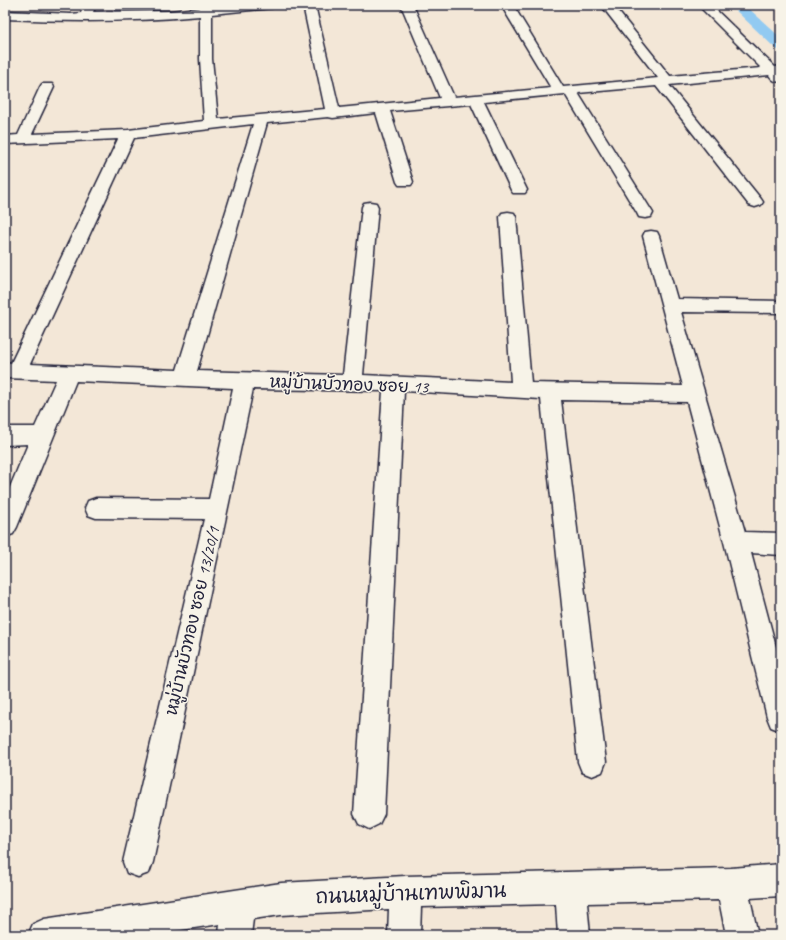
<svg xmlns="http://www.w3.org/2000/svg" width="786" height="940" viewBox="0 0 786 940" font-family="Caveat,'Playpen Sans Thai',sans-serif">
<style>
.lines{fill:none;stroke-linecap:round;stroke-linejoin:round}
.canal{fill:#92caf1;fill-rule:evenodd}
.minor-casing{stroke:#22223b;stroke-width:3}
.minor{fill:#f7f3e8;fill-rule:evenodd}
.labels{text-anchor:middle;stroke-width:3;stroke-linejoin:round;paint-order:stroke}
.street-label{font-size:17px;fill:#22223b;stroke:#f7f3e8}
.near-street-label{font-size:20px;fill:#22223b;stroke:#f7f3e8}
</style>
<rect width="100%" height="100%" fill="#f3e7d7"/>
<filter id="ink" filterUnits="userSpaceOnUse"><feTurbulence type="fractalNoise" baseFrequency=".025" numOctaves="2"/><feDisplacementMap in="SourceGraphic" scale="8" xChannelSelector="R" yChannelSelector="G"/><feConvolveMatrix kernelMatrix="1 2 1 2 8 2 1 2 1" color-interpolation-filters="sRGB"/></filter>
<g filter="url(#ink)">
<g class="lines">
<path class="canal" d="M 730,5 L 745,5 L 781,38 L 781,51 L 776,49 Z"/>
<defs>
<path id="minor" d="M 84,5 L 96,5 L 93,12 L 169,11 L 200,8 L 200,5 L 212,5 L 212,7 L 236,5 L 278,5 L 272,8 L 212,14 L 212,59 L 218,119 L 325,109 L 303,5 L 315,5 L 339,108 L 440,98 L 401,5 L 413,5 L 454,97 L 551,88 L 501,5 L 513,5 L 563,87 L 658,78 L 601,5 L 613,5 L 670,76 L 761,68 L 698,5 L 711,5 L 775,67 L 781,66 L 781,81 C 775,83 772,79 769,75 L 669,85 L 761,199 L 763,202 L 761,205 L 755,207 L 749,205 L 656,86 L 578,93 L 653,213 L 651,217 L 645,218 L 639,217 L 637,213 L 565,94 L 484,102 L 527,190 L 525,193 L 513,193 L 511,190 L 471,104 L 390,111 L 413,182 L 411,185 L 399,185 L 397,182 L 376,113 L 333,118 L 328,117 L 267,123 L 197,371 L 343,375 L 362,207 L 364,203 L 370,202 L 376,203 L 378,207 L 363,375 L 511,382 L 500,217 L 502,213 L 508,212 L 514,213 L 516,217 L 531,383 L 683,386 L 643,236 L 645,232 L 651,231 L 657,232 L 659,236 L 677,299 L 781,301 L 781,313 L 681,312 L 745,532 L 781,533 L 781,555 L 751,553 L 781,666 L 781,731 L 771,727 L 767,717 L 724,542 L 687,402 L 561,400 L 606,762 L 602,772 L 592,776 L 582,772 L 578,762 L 541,399 L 404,391 L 384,814 L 379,824 L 369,829 L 359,824 L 354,814 L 383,391 L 253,389 L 153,862 L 149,873 L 138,877 L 127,873 L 123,862 L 204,519 L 96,518 L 88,515 L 85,508 L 88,501 L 96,498 L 209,499 L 233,388 L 76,381 L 17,527 L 13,534 L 5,537 L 5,499 L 28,444 L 5,445 L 5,427 L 35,427 L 56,380 L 5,378 L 5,362 L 11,363 L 118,139 L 5,144 L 5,136 L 18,135 L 40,87 L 42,84 L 52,84 L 54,87 L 32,134 L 128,130 L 204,121 L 200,59 L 200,16 C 135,22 70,22 5,19 L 5,11 L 71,14 L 81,13 ZM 253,124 L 177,370 L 30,364 L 134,138 Z
M 781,864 L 781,896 L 750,898 L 758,935 L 726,935 L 719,900 L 587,903 L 590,935 L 558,935 L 556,904 L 421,907 L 420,935 L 388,935 L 389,909 L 281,915 L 253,919 L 251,935 L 219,935 L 220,924 L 149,935 L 28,935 L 33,924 L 44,919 L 281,883 L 405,876 L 731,868 Z"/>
</defs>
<use href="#minor" class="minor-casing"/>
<use href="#minor" class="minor"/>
</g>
</g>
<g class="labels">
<g class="street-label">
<text transform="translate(349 384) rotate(2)" y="6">หมู่บ้านบัวทอง ซอย 13</text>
<text transform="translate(192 621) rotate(-77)" y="6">หมู่บ้านบัวทอง ซอย 13/20/1</text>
</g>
<g class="near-street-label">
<text transform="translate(411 893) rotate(-2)" y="7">ถนนหมู่บ้านเทพพิมาน</text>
</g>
</g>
<rect width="786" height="940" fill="none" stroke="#f7f3e8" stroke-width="20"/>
<rect x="10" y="10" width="766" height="920" fill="none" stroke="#22223b" stroke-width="1.5" filter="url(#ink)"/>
</svg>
